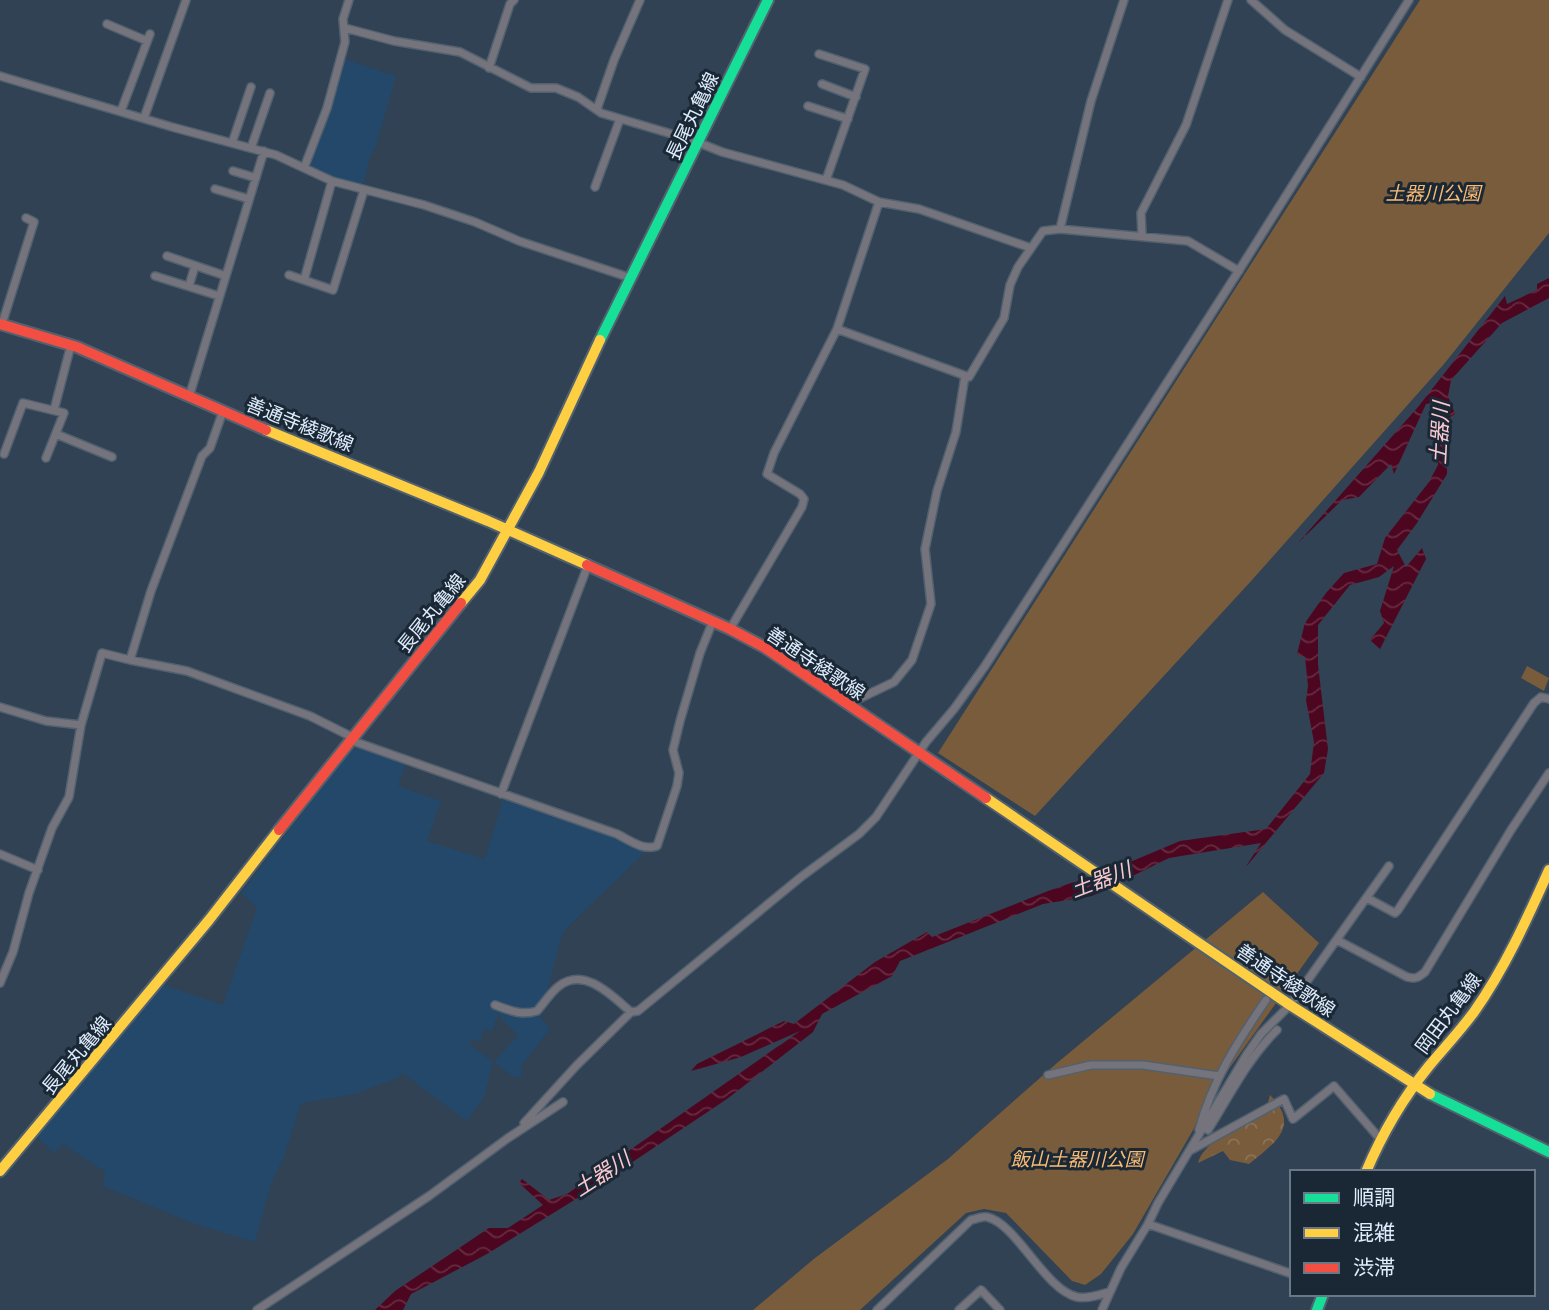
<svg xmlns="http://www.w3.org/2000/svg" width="1549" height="1310" viewBox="0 0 1549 1310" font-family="Bitter,'Noto Sans JP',serif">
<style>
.built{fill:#244869}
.forest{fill:url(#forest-crowns)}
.park{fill:#785c3c}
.water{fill:url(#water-waves)}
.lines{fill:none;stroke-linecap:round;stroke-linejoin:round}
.street-casing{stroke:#52616f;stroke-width:10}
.fast-casing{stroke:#52616f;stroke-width:14}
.slow-casing{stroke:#52616f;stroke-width:14}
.jam-casing{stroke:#52616f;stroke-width:14}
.street{stroke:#75747d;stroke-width:7}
.fast{stroke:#16e098;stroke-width:10}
.slow{stroke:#ffcf43;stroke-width:10}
.jam{stroke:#f24e42;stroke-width:10}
.labels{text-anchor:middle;stroke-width:6;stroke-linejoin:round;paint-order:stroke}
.street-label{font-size:19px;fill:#dfedfd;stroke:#1a2836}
.park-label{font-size:19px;font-style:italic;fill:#f9ba72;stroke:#1a2836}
.water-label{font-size:21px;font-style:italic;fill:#fac8cf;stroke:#1a2836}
</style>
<defs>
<pattern id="forest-crowns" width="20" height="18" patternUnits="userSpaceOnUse" patternTransform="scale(1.75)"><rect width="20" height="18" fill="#785c3c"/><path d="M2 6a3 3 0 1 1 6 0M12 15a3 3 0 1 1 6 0" fill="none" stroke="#8b7459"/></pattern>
<pattern id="water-waves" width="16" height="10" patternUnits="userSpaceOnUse" patternTransform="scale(1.75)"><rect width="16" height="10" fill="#4d0620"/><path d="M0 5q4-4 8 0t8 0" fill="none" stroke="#662b41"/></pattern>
</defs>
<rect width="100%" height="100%" fill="#304253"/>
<path class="built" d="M 344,59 L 396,76 L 376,146 L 370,157 L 364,182 L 359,186 L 335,180 L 310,168 Z
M 359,747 L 406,763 L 398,786 L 441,801 L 427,841 L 485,859 L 503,799 L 603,833 L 646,851 L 563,932 L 540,1017 L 550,1029 L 521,1066 L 522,1076 L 515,1078 L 494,1062 L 518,1035 L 503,1021 L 499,1013 L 492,1031 L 484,1029 L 480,1042 L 470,1039 L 470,1045 L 493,1062 L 484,1097 L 467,1121 L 402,1073 L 397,1078 L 355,1094 L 301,1103 L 284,1157 L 271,1184 L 255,1242 L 195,1224 L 103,1186 L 105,1172 L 63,1144 L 54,1153 L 36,1136 L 163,985 L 223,1005 L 257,908 L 241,893 L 349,752 Z"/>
<path class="forest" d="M 1270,1095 C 1301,1126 1275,1143 1249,1164 L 1230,1160 L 1223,1151 L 1198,1163 C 1203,1141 1247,1121 1266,1110 Z"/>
<path class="park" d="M 1420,0 L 1549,0 L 1549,233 L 1444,364 L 1252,580 L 1035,816 L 938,753 Z
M 1527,666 L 1549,678 L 1544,691 L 1521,678 Z
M 1263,892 L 1319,943 L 1226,1073 L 1133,1234 L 1101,1274 L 1085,1285 L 1072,1281 L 1006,1213 L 984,1209 L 966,1213 L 860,1310 L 753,1310 L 815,1258 L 948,1159 L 1057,1063 Z"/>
<path class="water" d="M 1549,278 L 1549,298 L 1502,323 L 1451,380 L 1448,396 L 1455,414 L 1447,419 L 1447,474 L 1417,523 L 1397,550 L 1406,567 L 1422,548 L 1426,559 L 1380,649 L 1370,640 L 1384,623 L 1380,611 L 1394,566 L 1379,577 L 1350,585 L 1318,625 L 1318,665 L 1328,749 L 1324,773 L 1245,868 L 1261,843 L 1169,858 L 1092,896 L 1043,904 L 900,961 L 892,976 L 822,1014 L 813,1032 L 727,1099 L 589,1191 L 487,1254 L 411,1294 L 403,1310 L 375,1310 L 395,1291 L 489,1228 L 508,1228 L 543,1205 L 519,1183 L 522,1179 L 549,1200 L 567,1194 L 800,1031 L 741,1057 L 691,1071 L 697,1064 L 784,1021 L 794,1024 L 875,962 L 927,932 L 932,937 L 1048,891 L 1123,865 L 1180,841 L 1266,829 L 1310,774 L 1314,742 L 1306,700 L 1308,686 L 1305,657 L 1297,654 L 1305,623 L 1326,593 L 1344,573 L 1377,564 L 1385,538 L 1429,482 L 1438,465 L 1437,402 L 1426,404 L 1394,474 L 1391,464 L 1359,497 L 1342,500 L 1298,543 L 1418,407 L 1505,296 L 1507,304 L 1537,290 L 1537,284 Z"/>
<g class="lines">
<defs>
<path id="street" d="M 1251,0 L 1285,30 L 1361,77
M 107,24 L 147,41
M 345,28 L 394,41 L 460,52 L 531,88 L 556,88 L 578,97 L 601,113 L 692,140 L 722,152 L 843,185 L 879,202 L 919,209 L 1031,248
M 819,54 L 865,69 L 826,180
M 489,68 L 510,4 L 514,0
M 0,76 L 172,127 L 276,155 L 332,181 L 424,205 L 475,222 L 519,241 L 631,278
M 822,84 L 856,97
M 808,106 L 848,119
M 597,109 L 614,60 L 640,0
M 121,111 L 150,34
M 144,118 L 186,0
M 232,143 L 251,87
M 251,148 L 270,93
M 304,168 L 327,108 L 345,42 L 343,19 L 349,0
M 233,171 L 256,178
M 595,187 L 620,119
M 215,189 L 249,199
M 1060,229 L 1091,101 L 1124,0
M 1142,235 L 1141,213 L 1186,125 L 1228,0
M 167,256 L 226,276
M 289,275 L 333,290 L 364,190
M 155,276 L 219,296
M 304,280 L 332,181
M 189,286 L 195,266
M 2,324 L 34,222 L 26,218
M 837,329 L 969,377 L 1004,318 L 1010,285 L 1018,267 L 1043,231 L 1060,229 L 1188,241 L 1239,271
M 189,397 L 264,151
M 54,410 L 71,345
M 56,434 L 112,457
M 4,454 L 23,403 L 64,413 L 46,458
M 730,629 L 802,507 L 804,499 L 800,494 L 767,474 L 774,453 L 837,329 L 879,202
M 130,660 L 187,671 L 310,716 L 352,737
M 848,704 L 894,682 L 912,660 L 931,604 L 925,549 L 937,491 L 956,432 L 965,376
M 0,707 L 46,721 L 81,725
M 350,740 L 617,834 C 629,840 643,851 657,846 L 677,786 L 679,773 L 673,750 L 680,721 L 700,653 L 713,621
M 501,794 L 588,565
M 0,854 L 38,870
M 1367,898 L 1395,913 L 1398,910 L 1534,703 L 1541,697 L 1549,699
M 1337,940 L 1407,977 C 1415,979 1418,978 1425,972 L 1511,830 L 1549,773
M 0,983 L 13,952 L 29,893 L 52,828 L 69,797 L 81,725 L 102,653 L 130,660 L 151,591 L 202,456 L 210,448 L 223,411
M 495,1005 C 509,1010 521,1016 537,1011 C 544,1003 551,992 559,986 C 585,966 613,997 631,1012 L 638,1011 L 801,877 L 859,834 L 876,817 L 926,742 L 954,709 L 985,666 L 1238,272 L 1409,0
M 1048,1075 L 1091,1065 L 1143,1065 L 1219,1076
M 524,1123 L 577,1065 L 631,1012
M 1199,1130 C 1212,1081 1238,1041 1266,1000
M 1208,1130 C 1230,1095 1248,1058 1277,1030
M 1191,1150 L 1284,1099 L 1293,1119 L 1334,1086 L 1381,1140
M 1148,1224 L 1158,1203 L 1247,1054 L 1261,1034 L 1290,1005 L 1389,866
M 257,1310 L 429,1196 L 508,1138 L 563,1102
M 877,1310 L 971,1220 C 976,1219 983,1216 987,1217 C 1016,1223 1045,1290 1077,1297 C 1088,1299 1099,1295 1109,1292
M 959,1310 L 981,1290 L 1000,1310
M 1102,1310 L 1121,1268 L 1148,1224 L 1292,1274"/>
<path id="fast" d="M 600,340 L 768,0
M 1430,1094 L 1549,1152
M 1317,1310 L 1323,1294"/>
<path id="slow" d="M 266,430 L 488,521 L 587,565
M 461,603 L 480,580 L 539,472 L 600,340
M 986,798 L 1290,1005 L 1430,1094
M 0,1171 L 209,920 L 279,830
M 1366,1172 C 1382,1134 1403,1098 1429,1066 C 1444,1048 1460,1031 1474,1012 C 1505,968 1527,919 1549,870"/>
<path id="jam" d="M 0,324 L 77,347 L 266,430
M 587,565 L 730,629 L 764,647 L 986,798
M 279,830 L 461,603"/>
</defs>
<use href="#street" class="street-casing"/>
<use href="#fast" class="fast-casing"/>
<use href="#slow" class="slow-casing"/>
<use href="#jam" class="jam-casing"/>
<use href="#street" class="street"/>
<use href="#fast" class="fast"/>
<use href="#slow" class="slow"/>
<use href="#jam" class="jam"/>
</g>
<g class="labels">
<g class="street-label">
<text transform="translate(692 116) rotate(-64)" y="7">長尾丸亀線</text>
<text transform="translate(300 424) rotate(22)" y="7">善通寺綾歌線</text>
<text transform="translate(431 613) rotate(-51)" y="7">長尾丸亀線</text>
<text transform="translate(816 663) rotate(34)" y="7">善通寺綾歌線</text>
<text transform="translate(1286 980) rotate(34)" y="7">善通寺綾歌線</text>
<text transform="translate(1448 1013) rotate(-53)" y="7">岡田丸亀線</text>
<text transform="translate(76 1055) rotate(-50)" y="7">長尾丸亀線</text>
</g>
<g class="park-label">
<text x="1433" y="200">土器川公園</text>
<text x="1077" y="1166">飯山土器川公園</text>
</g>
<g class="water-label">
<text transform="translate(1440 433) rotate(-87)" y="7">土器川</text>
<text transform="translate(1101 880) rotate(-21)" y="7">土器川</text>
<text transform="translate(602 1174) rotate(-33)" y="7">土器川</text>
</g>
</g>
<rect x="1290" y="1170" width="245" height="126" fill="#1a2836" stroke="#697786" stroke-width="2"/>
<rect x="1304" y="1193" width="35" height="10" fill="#16e098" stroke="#697786" stroke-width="2"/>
<text x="1353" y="1205" font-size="21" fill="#dfedfd">順調</text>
<rect x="1304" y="1228" width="35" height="10" fill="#ffcf43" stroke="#697786" stroke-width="2"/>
<text x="1353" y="1240" font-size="21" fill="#dfedfd">混雑</text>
<rect x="1304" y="1263" width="35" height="10" fill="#f24e42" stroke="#697786" stroke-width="2"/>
<text x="1353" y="1275" font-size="21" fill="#dfedfd">渋滞</text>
</svg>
